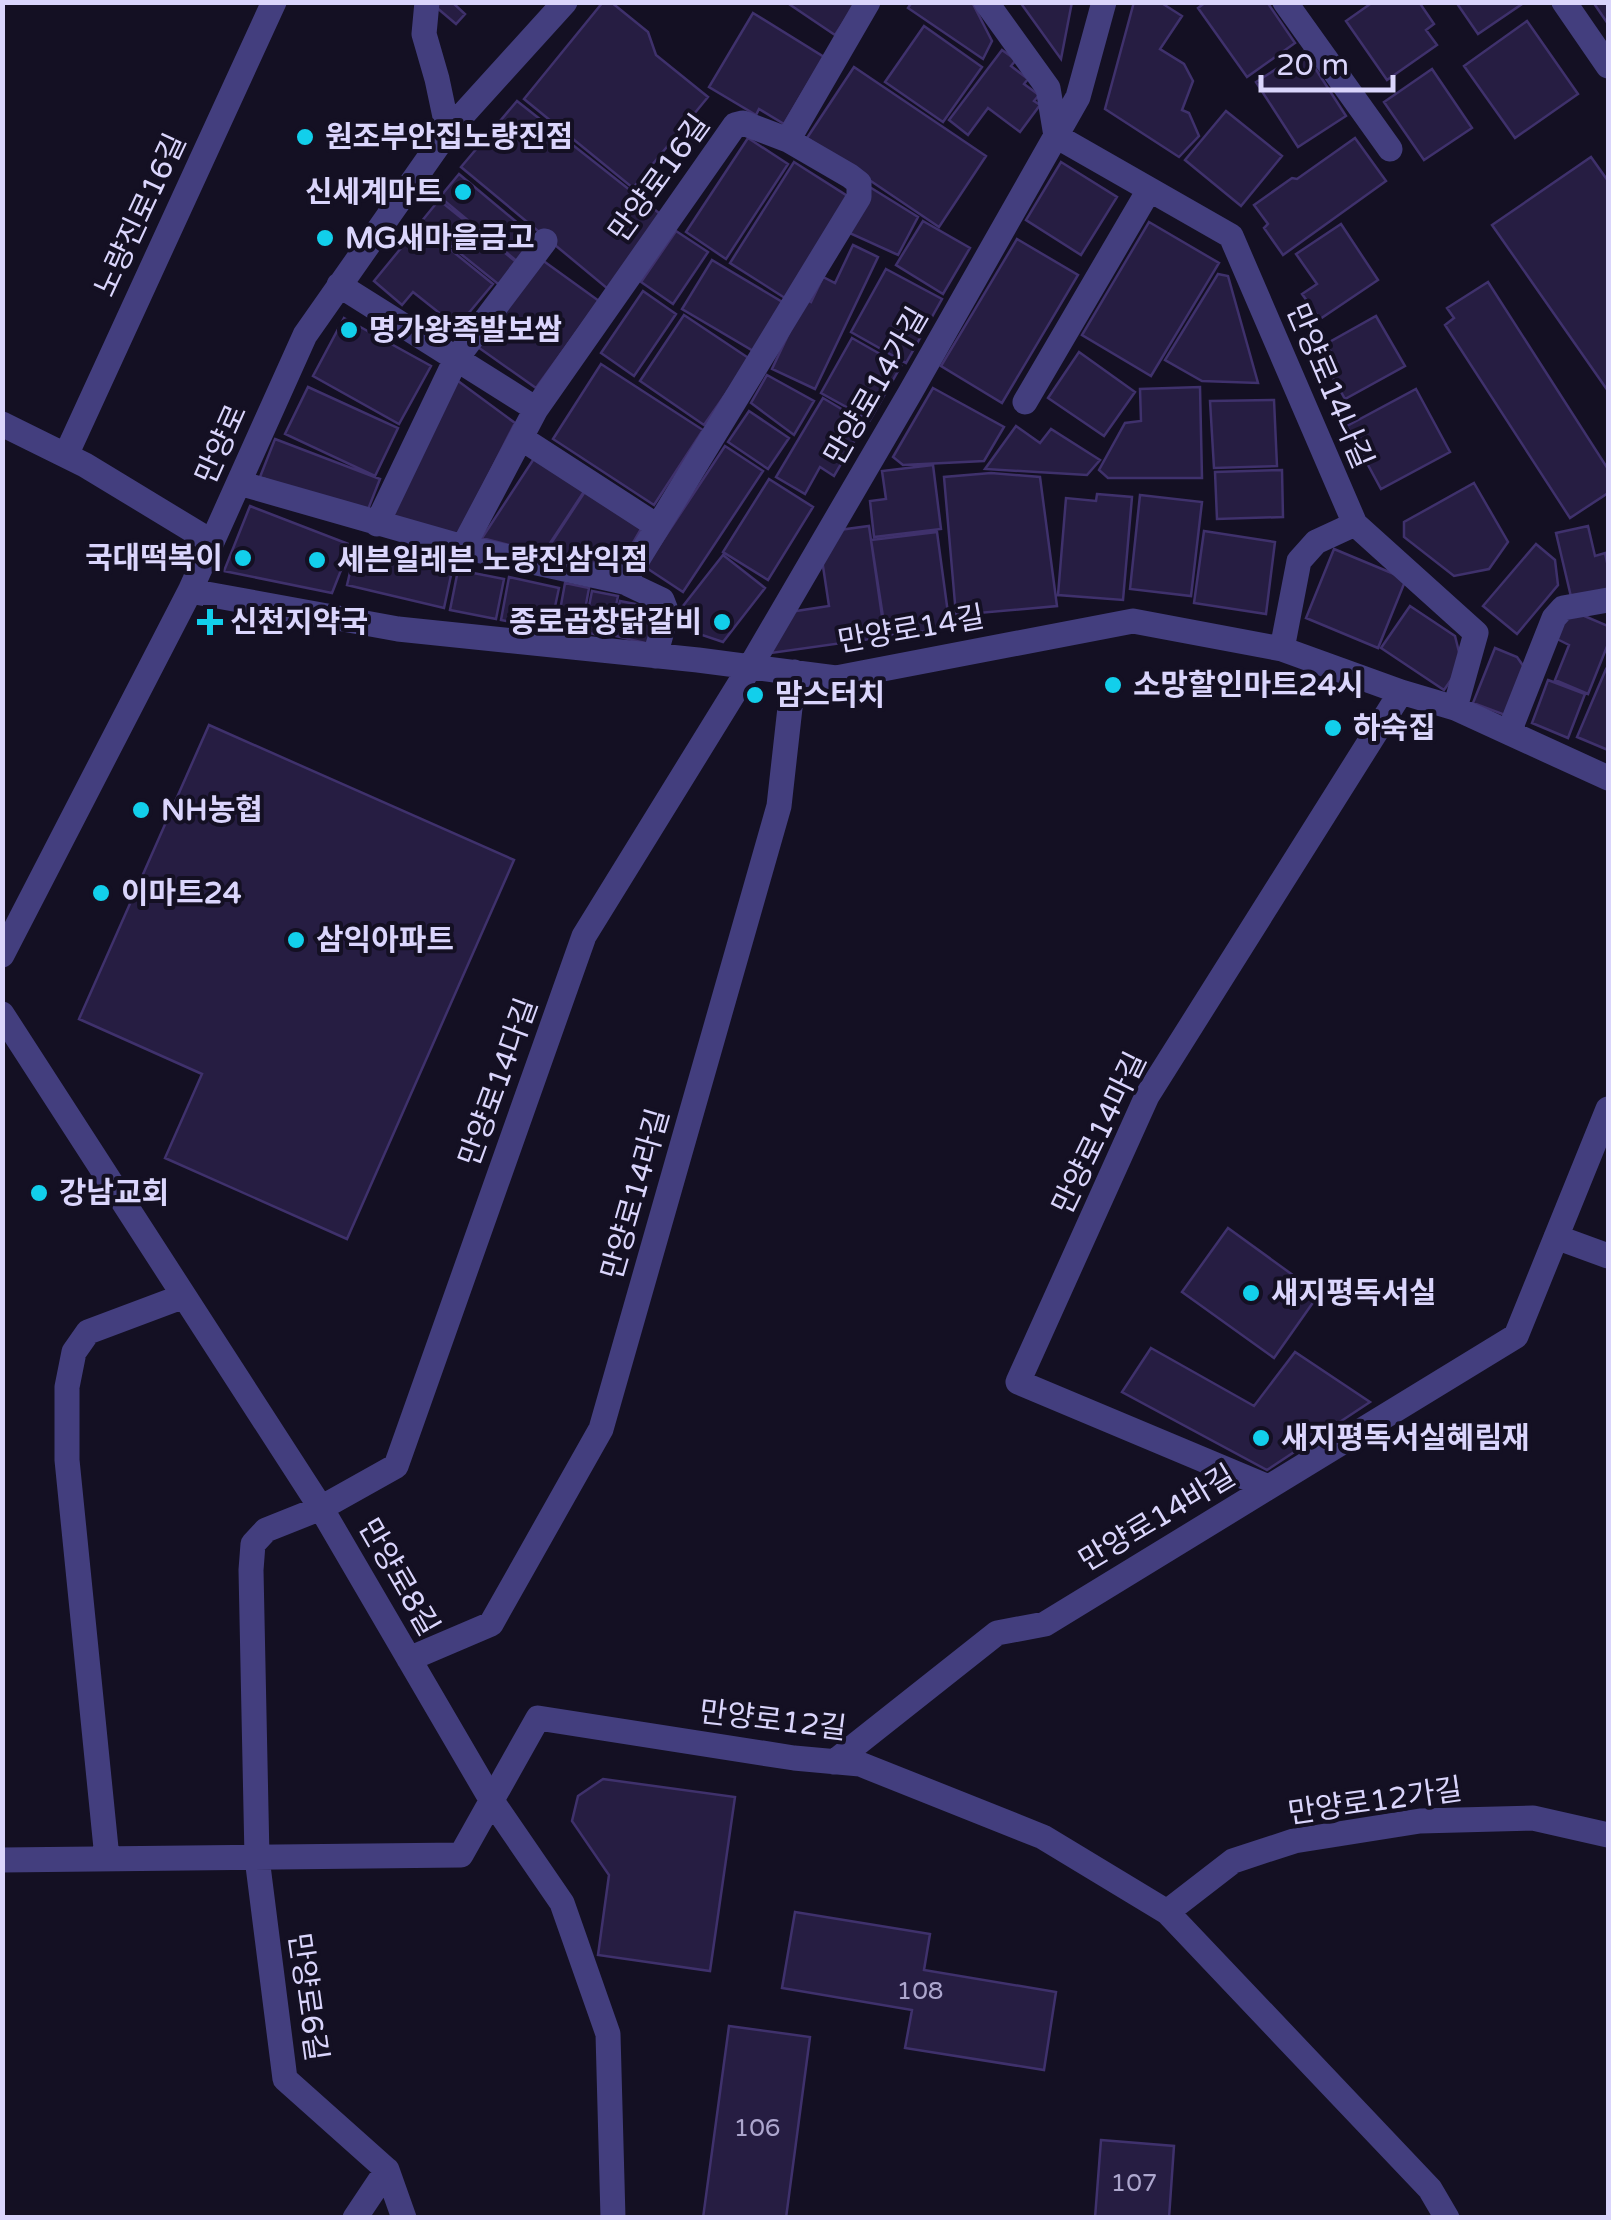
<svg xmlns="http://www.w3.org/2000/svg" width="1611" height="2220" viewBox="0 0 1611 2220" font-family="'Varela Round','Noto Sans KR',sans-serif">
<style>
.building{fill:#261d42;stroke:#3f316c;stroke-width:2.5}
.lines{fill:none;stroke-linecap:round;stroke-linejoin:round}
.minor{stroke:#433e7e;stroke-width:25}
.poi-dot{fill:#12cfeb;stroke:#141023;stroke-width:4}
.labels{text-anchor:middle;stroke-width:8;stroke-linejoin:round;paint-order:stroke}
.number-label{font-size:25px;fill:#ada7ce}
.poi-label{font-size:30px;font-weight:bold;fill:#dad5fc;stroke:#141023;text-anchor:start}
.street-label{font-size:30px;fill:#dad5fc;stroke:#141023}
</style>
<rect width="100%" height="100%" fill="#141023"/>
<path class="building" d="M 430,2 L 452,2 L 465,14 L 456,24 Z
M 603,2 L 611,2 L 648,32 L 656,55 L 708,97 L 633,188 L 524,99 Z
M 786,2 L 857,2 L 835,35 Z
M 912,2 L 972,2 L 992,41 L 983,59 L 908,8 Z
M 1020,2 L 1072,2 L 1061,59 Z
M 1134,2 L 1160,2 L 1182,16 L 1160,49 L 1184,64 L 1193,81 L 1182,110 L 1189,113 L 1199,136 L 1179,157 L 1105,109 Z
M 1206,2 L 1267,2 L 1295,43 L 1247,77 L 1198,8 Z
M 1373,2 L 1419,2 L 1434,24 L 1426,30 L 1437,45 L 1387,80 L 1346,21 Z
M 1456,2 L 1522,2 L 1522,4 L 1478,34 Z
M 1593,2 L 1608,2 L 1608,24 Z
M 753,13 L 824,57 L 784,124 L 759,109 L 756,115 L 709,87 Z
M 1527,21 L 1578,94 L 1515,138 L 1464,66 Z
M 924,26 L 982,67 L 943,122 L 885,82 Z
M 1002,50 L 1016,60 L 1011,66 L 1028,79 L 1024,84 L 1039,95 L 1034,101 L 1040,105 L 1020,132 L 988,108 L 968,135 L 949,120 Z
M 1304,51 L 1346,116 L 1298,147 L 1256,82 Z
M 854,67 L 986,156 L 939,227 L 807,138 Z
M 1432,69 L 1472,128 L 1424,160 L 1384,102 Z
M 517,101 L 664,217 L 608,289 L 461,167 Z
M 1226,111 L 1282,156 L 1241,206 L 1185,160 Z
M 748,138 L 788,164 L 726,259 L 686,232 Z
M 1355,138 L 1386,181 L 1283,255 L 1264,228 L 1268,224 L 1254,205 L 1292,178 L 1297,179 Z
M 1591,157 L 1608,181 L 1608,391 L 1492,225 Z
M 794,162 L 849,197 L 785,298 L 730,263 Z
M 1061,162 L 1117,197 L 1081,255 L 1026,220 Z
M 459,174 L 538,240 L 519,263 L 440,197 Z
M 868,186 L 918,217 L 898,255 L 845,231 Z
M 439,200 L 520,265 L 502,287 L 421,222 Z
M 923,221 L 970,248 L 943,294 L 896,265 Z
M 1149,222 L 1219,263 L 1151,376 L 1082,335 Z
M 1341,224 L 1378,280 L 1320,319 L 1302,294 L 1317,284 L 1296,254 Z
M 420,225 L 493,284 L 457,327 L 413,292 L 402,305 L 374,281 Z
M 676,231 L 708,252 L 673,304 L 641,282 Z
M 1017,239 L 1078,275 L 1002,403 L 941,366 Z
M 853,245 L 878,257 L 815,389 L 772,369 L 805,299 L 811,302 L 823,277 L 835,283 Z
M 538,257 L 599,301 L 536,388 L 475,345 Z
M 712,260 L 784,303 L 755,352 L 682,309 Z
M 886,269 L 942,299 L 906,363 L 851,332 Z
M 1218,274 L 1228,276 L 1258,383 L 1202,381 L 1165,360 Z
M 1488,282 L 1608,469 L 1608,493 L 1570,518 L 1445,325 L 1454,318 L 1447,308 Z
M 643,291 L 676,314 L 634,376 L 601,353 Z
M 684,315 L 750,359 L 704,425 L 640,381 Z
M 1376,316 L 1405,366 L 1345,399 L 1327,367 L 1337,362 L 1326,344 Z
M 344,318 L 431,366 L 399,424 L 313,376 Z
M 852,338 L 901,366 L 870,420 L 821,393 Z
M 1079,352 L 1135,392 L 1104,436 L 1048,398 Z
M 601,364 L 703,430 L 654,505 L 553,439 Z
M 767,375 L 814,401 L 794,435 L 751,403 Z
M 454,378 L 515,423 L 458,535 L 389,519 Z
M 308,387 L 398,428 L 375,476 L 285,434 Z
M 1200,387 L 1202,478 L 1108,478 L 1099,470 L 1125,423 L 1141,421 L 1140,389 Z
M 933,388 L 1004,427 L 984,461 L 903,465 L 893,457 Z
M 1416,389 L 1450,452 L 1381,489 L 1347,426 Z
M 823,398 L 865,423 L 834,476 L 820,467 L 805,494 L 776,477 Z
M 1274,400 L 1277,466 L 1214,468 L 1210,401 Z
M 749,411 L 789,438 L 768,469 L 728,442 Z
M 1016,426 L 1040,443 L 1051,429 L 1100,460 L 1087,475 L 985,469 Z
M 275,439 L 380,479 L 365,517 L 260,477 Z
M 725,446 L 763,471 L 683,592 L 645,567 Z
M 535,457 L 585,490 L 543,554 L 482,538 Z
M 933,465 L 941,529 L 874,537 L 870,501 L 886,499 L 882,471 Z
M 1282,470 L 1283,517 L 1217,519 L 1215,472 Z
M 991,473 L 1040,477 L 1057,606 L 956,615 L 944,477 Z
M 769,479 L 813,507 L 768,580 L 723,552 Z
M 1474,483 L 1508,542 L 1489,569 L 1454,576 L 1404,537 L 1404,522 Z
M 586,490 L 642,527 L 619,567 L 544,554 Z
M 1097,494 L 1132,497 L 1123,600 L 1058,595 L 1066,498 L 1096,501 Z
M 1140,495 L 1202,502 L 1191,596 L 1130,589 Z
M 250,506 L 351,545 L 332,593 L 224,571 Z
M 869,526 L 885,637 L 771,653 L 790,612 L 829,606 L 821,553 L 832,531 Z
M 1588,526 L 1595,556 L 1605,553 L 1608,567 L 1608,592 L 1572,601 L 1556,533 Z
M 1204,531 L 1275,542 L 1266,614 L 1194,603 Z
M 937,532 L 950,628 L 886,636 L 871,540 Z
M 357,543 L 453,566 L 444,608 L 347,585 Z
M 1536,544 L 1555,560 L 1558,585 L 1517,634 L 1483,606 Z
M 1334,549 L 1406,579 L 1378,648 L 1306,618 Z
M 723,555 L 765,588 L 723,642 L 684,629 L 672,620 Z
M 458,570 L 504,579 L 496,619 L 450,610 Z
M 509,577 L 559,588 L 550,630 L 501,620 Z
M 565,583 L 589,588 L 581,632 L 557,627 Z
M 592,591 L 618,596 L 609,637 L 584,632 Z
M 620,601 L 656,608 L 649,644 L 612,635 Z
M 1410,606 L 1455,636 L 1462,664 L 1444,690 L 1381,648 Z
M 1568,609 L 1608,626 L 1608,644 L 1588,694 L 1555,680 L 1569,645 L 1557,639 Z
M 1495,648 L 1517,657 L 1524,667 L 1505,715 L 1473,703 Z
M 1606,669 L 1608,670 L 1608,750 L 1577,737 Z
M 1548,680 L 1585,694 L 1568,738 L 1532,723 Z
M 209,725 L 514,860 L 347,1239 L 165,1158 L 202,1074 L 79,1019 Z
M 1228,1228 L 1319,1294 L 1274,1358 L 1182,1292 Z
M 1151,1348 L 1254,1406 L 1295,1352 L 1370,1402 L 1267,1470 L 1122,1392 Z
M 603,1779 L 735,1797 L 710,1971 L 598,1955 L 609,1875 L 572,1821 L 578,1796 Z
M 795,1912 L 930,1934 L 924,1970 L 1056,1992 L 1044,2070 L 905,2048 L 912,2010 L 782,1988 Z
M 729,2026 L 810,2037 L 786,2218 L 703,2218 Z
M 1101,2140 L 1174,2146 L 1169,2218 L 1095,2218 Z"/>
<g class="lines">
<path class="minor" d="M 427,2 L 424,34 L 437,79 L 448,131
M 986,2 L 1048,88 L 1056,136
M 1285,2 L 1390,149
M 1564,2 L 1608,66
M 1056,136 L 1231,236 L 1355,524 L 1476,633 L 1455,708
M 788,140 L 868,2
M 339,285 L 536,409
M 1025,402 L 1149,190
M 2,424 L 85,465 L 212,542
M 521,438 L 657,526
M 66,455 L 274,2
M 239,483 L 463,547 L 624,582 L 662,600 L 667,613 L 655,656
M 377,524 L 456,359 L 545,241
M 463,547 L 536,409 L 735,125 L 743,123 L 788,140 L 850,176 L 859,183 L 859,197 L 624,582
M 190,591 L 398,629 L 698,660 L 836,678 L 1133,621 L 1282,649 L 1401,692 L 1455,708 L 1608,778
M 1282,649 L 1299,561 L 1316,542 L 1355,524
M 1509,732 L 1554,618 L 1563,608 L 1608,600
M 2,955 L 190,591 L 305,335 L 448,131 L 565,2
M 2,1014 L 321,1508 L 492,1801 L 562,1903 L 608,2034 L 613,2218
M 1556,1237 L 1608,1256
M 1268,1487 L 1018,1382 L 1147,1096 L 1401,692
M 409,1659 L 491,1624 L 601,1429 L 779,806 L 794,672
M 834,1762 L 997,1633 L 1045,1624 L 1516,1336 L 1608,1109
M 107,1858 L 67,1460 L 67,1387 L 74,1352 L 88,1332 L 184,1296
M 2,1860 L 461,1855 L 538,1718 L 794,1758 L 860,1764 L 1043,1837 L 1167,1912 L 1430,2189 L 1447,2218
M 1167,1912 L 1233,1861 L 1294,1841 L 1420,1821 L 1533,1818 L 1608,1835
M 355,2218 L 387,2170
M 404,2218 L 387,2170 L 285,2079 L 257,1858 L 251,1570 L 253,1544 L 266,1530 L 321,1508 L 396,1466 L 584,936 L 750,667 L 910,393 L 1078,97 L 1104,2"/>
</g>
<g class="poi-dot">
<circle cx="305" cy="137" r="10"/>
<circle cx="463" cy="192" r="10"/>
<circle cx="325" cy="238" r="10"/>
<circle cx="349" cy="330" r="10"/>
<circle cx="243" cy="558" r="10"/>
<circle cx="317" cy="560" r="10"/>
<path d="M205 607h10v10h10v10h-10v10h-10v-10h-10v-10h10z"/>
<circle cx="722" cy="622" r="10"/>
<circle cx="1113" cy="685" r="10"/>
<circle cx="755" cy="695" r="10"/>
<circle cx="1333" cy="728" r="10"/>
<circle cx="141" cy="810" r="10"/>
<circle cx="101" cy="893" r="10"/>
<circle cx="296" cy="940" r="10"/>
<circle cx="39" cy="1193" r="10"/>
<circle cx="1251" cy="1293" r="10"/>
<circle cx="1261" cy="1438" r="10"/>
</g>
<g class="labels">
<g class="number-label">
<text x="920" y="1999">108</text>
<text x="757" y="2136">106</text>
<text x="1134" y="2191">107</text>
</g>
<g class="poi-label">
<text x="325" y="147">원조부안집노량진점</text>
<text x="443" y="202" text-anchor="end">신세계마트</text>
<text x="345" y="248">MG새마을금고</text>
<text x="369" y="340">명가왕족발보쌈</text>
<text x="223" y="568" text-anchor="end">국대떡복이</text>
<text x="337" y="570">세븐일레븐 노량진삼익점</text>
<text x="230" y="632">신천지약국</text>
<text x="702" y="632" text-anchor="end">종로곱창닭갈비</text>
<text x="1133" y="695">소망할인마트24시</text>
<text x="775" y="705">맘스터치</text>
<text x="1353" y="738">하숙집</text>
<text x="161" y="820">NH농협</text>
<text x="121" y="903">이마트24</text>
<text x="316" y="950">삼익아파트</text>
<text x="59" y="1203">강남교회</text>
<text x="1271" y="1303">새지평독서실</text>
<text x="1281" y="1448">새지평독서실혜림재</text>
</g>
<g class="street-label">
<text transform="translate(659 178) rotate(-54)" y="10">만양로16길</text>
<text transform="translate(140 215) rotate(-65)" y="10">노량진로16길</text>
<text transform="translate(876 386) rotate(-60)" y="10">만양로14가길</text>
<text transform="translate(1330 386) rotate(67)" y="10">만양로14나길</text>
<text transform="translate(221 444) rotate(-66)" y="10">만양로</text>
<text transform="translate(911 629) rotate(-10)" y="10">만양로14길</text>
<text transform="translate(498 1082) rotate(-70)" y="10">만양로14다길</text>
<text transform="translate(1099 1133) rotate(-64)" y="10">만양로14마길</text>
<text transform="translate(635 1194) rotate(-74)" y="10">만양로14라길</text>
<text transform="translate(1157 1518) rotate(-31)" y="10">만양로14바길</text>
<text transform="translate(399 1577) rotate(60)" y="10">만양로8길</text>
<text transform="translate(773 1720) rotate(7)" y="10">만양로12길</text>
<text transform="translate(1375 1801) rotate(-8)" y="10">만양로12가길</text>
<text transform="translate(308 1997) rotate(82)" y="10">만양로6길</text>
</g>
</g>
<rect width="1611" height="2220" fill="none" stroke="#dad5fc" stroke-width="10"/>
<path d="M1261 75v15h132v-15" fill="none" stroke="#dad5fc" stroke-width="5"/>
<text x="1276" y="75" font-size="30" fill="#dad5fc" stroke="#141023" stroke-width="8" paint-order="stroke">20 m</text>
</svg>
